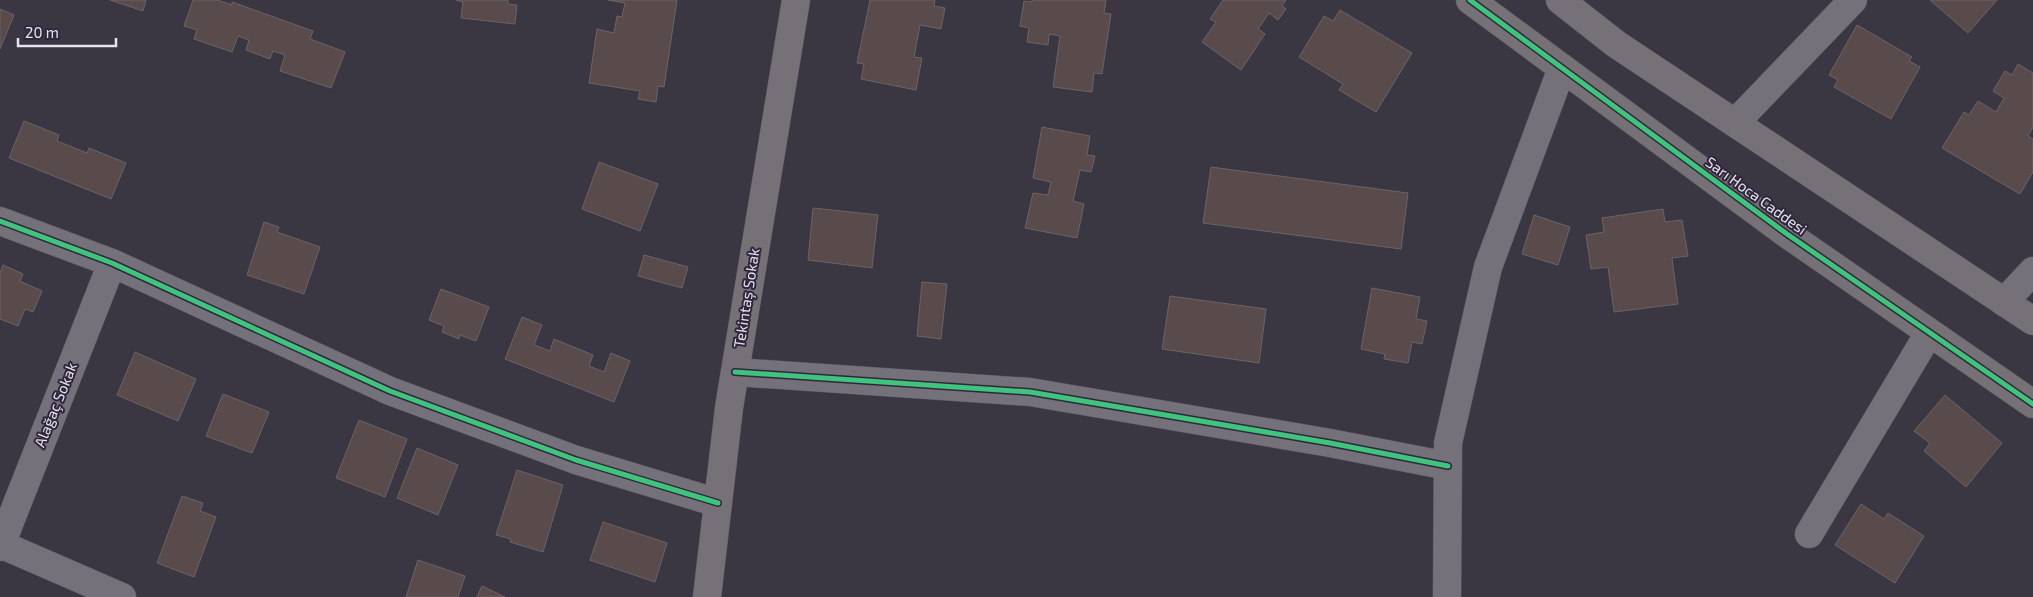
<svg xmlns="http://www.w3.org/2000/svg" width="2033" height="597" viewBox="0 0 2033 597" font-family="'Exo 2',sans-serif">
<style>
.building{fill:#594a4c;stroke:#6b6467}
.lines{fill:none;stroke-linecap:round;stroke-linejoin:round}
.street-casing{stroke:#595660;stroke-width:29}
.secondary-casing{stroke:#595660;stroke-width:29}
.street{stroke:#74717a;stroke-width:28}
.secondary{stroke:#767176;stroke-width:28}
.cycleway-casing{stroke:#2f283c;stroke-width:8}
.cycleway{stroke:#40c37c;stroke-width:5}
.labels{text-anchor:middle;stroke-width:4;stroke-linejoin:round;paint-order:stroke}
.street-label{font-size:15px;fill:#e6e2f0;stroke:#2f283c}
</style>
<rect width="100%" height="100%" fill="#3a3742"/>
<path class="building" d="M 110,0 L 146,0 L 143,11 Z
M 193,0 L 217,0 L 232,5 L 232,2 L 313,31 L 310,39 L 345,52 L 331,88 L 280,71 L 285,55 L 273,51 L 270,59 L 246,50 L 249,40 L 238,36 L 232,52 L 194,39 L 197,30 L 184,26 Z
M 456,0 L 508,0 L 508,4 L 517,5 L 515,24 L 461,18 L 463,2 Z
M 608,0 L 677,0 L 664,87 L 658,86 L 656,102 L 638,99 L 640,91 L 589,83 L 597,29 L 614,33 L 617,16 L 622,17 L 625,3 Z
M 870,0 L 935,0 L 934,6 L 945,8 L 941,29 L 920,25 L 914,57 L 922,58 L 916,90 L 861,79 L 864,64 L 857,63 Z
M 1032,0 L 1106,0 L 1104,13 L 1111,14 L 1102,74 L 1094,73 L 1092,92 L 1053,87 L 1060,36 L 1049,34 L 1048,45 L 1027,42 L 1029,28 L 1020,26 L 1024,1 L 1032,2 Z
M 1223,0 L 1286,0 L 1282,6 L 1286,9 L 1278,20 L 1269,13 L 1258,29 L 1265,34 L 1241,70 L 1202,42 L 1216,22 L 1210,19 Z
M 1930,0 L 1997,0 L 1968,33 Z
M 0,9 L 14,15 L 0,49 Z
M 1340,10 L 1412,53 L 1376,112 L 1339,90 L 1343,84 L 1299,57 L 1324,16 L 1333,21 Z
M 1857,25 L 1912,57 L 1909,61 L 1920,67 L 1891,119 L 1834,87 L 1838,80 L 1829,75 Z
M 2018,64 L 2033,73 L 2033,127 L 2028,136 L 2033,139 L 2033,172 L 2020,194 L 1942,148 L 1964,112 L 1969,115 L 1978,101 L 1996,112 L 2004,98 L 1993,91 L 2005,71 L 2012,75 Z
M 24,121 L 59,135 L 57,141 L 87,153 L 89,148 L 126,163 L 111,199 L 9,158 Z
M 1042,127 L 1090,136 L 1087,155 L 1095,156 L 1091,172 L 1080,170 L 1073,201 L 1084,204 L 1077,238 L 1025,228 L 1033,193 L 1048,195 L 1051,182 L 1033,178 Z
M 599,162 L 658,184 L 640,231 L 582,209 Z
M 1211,167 L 1408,193 L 1401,249 L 1203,223 Z
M 813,208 L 878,215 L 872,268 L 808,260 Z
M 1663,209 L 1665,222 L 1682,220 L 1688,256 L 1672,258 L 1678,304 L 1614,312 L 1608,267 L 1591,269 L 1586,235 L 1604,232 L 1602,218 Z
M 1534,215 L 1570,227 L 1558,265 L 1522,254 Z
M 264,222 L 279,227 L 277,232 L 320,247 L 304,294 L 247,275 Z
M 644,255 L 688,267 L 682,288 L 638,276 Z
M 3,265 L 23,274 L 20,281 L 42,291 L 33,312 L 25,309 L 18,326 L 0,319 L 0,273 Z
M 922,282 L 947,284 L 941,339 L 917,336 Z
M 1372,288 L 1420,297 L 1416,319 L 1427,321 L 1422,344 L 1412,342 L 1408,363 L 1384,359 L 1385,354 L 1361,349 Z
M 441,289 L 489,307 L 476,341 L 460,335 L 459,339 L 442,332 L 444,326 L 429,320 Z
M 1170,296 L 1266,309 L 1259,363 L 1162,349 Z
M 522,317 L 542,325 L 534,345 L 550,351 L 554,339 L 593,355 L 589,366 L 604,372 L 611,353 L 630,361 L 614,402 L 505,359 Z
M 135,352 L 196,379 L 178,421 L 117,395 Z
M 223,394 L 269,412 L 252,453 L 206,436 Z
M 1945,395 L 2002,443 L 1966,487 L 1924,451 L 1930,443 L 1914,431 Z
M 359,420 L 407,439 L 385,497 L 336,478 Z
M 417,448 L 458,465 L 438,515 L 397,498 Z
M 517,470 L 563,485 L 543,552 L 510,542 L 511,539 L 496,535 Z
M 182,496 L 203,503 L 200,511 L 216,517 L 194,577 L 157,563 Z
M 1861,504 L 1884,519 L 1888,513 L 1924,536 L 1895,583 L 1835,545 Z
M 603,522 L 667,543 L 655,582 L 590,560 Z
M 418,560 L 465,576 L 458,597 L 406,597 Z
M 482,586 L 505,597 L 477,597 Z"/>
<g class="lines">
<defs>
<path id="street" d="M 1735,123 L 1853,0
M 0,221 L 112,263 L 390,391 L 576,460 L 718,503
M 2004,302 L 2033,271
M 735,372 L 1030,392 L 1330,443 L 1448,466
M 1809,534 L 1929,333
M 0,544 L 122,597
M 0,547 L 112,263
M 1447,597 L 1448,443 L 1488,267 L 1562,68"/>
<path id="secondary" d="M 1470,0 L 1787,234 L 2033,404
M 1560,0 L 1616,44 L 2033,321
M 707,597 L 729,408 L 796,0"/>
</defs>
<use href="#street" class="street-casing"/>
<use href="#secondary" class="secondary-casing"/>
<use href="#street" class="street"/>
<use href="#secondary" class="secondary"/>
<defs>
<path id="cycleway" d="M 1470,0 L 1787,234 L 2033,404
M 0,221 L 112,263 L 390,391 L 576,460 L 718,503
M 735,372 L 1030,392 L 1330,443 L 1448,466"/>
</defs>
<use href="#cycleway" class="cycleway-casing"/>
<use href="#cycleway" class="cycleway"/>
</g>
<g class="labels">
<g class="street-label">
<text transform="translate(1756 196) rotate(36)" y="5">Sarı Hoca Caddesi</text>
<text transform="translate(747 298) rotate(-81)" y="5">Tekintaş Sokak</text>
<text transform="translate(56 405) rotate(-68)" y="5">Alağaç Sokak</text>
</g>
</g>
<path d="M18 38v8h98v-8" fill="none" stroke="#e6e2f0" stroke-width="2.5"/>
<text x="25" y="38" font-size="15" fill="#e6e2f0" stroke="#2f283c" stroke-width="4" paint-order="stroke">20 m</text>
</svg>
